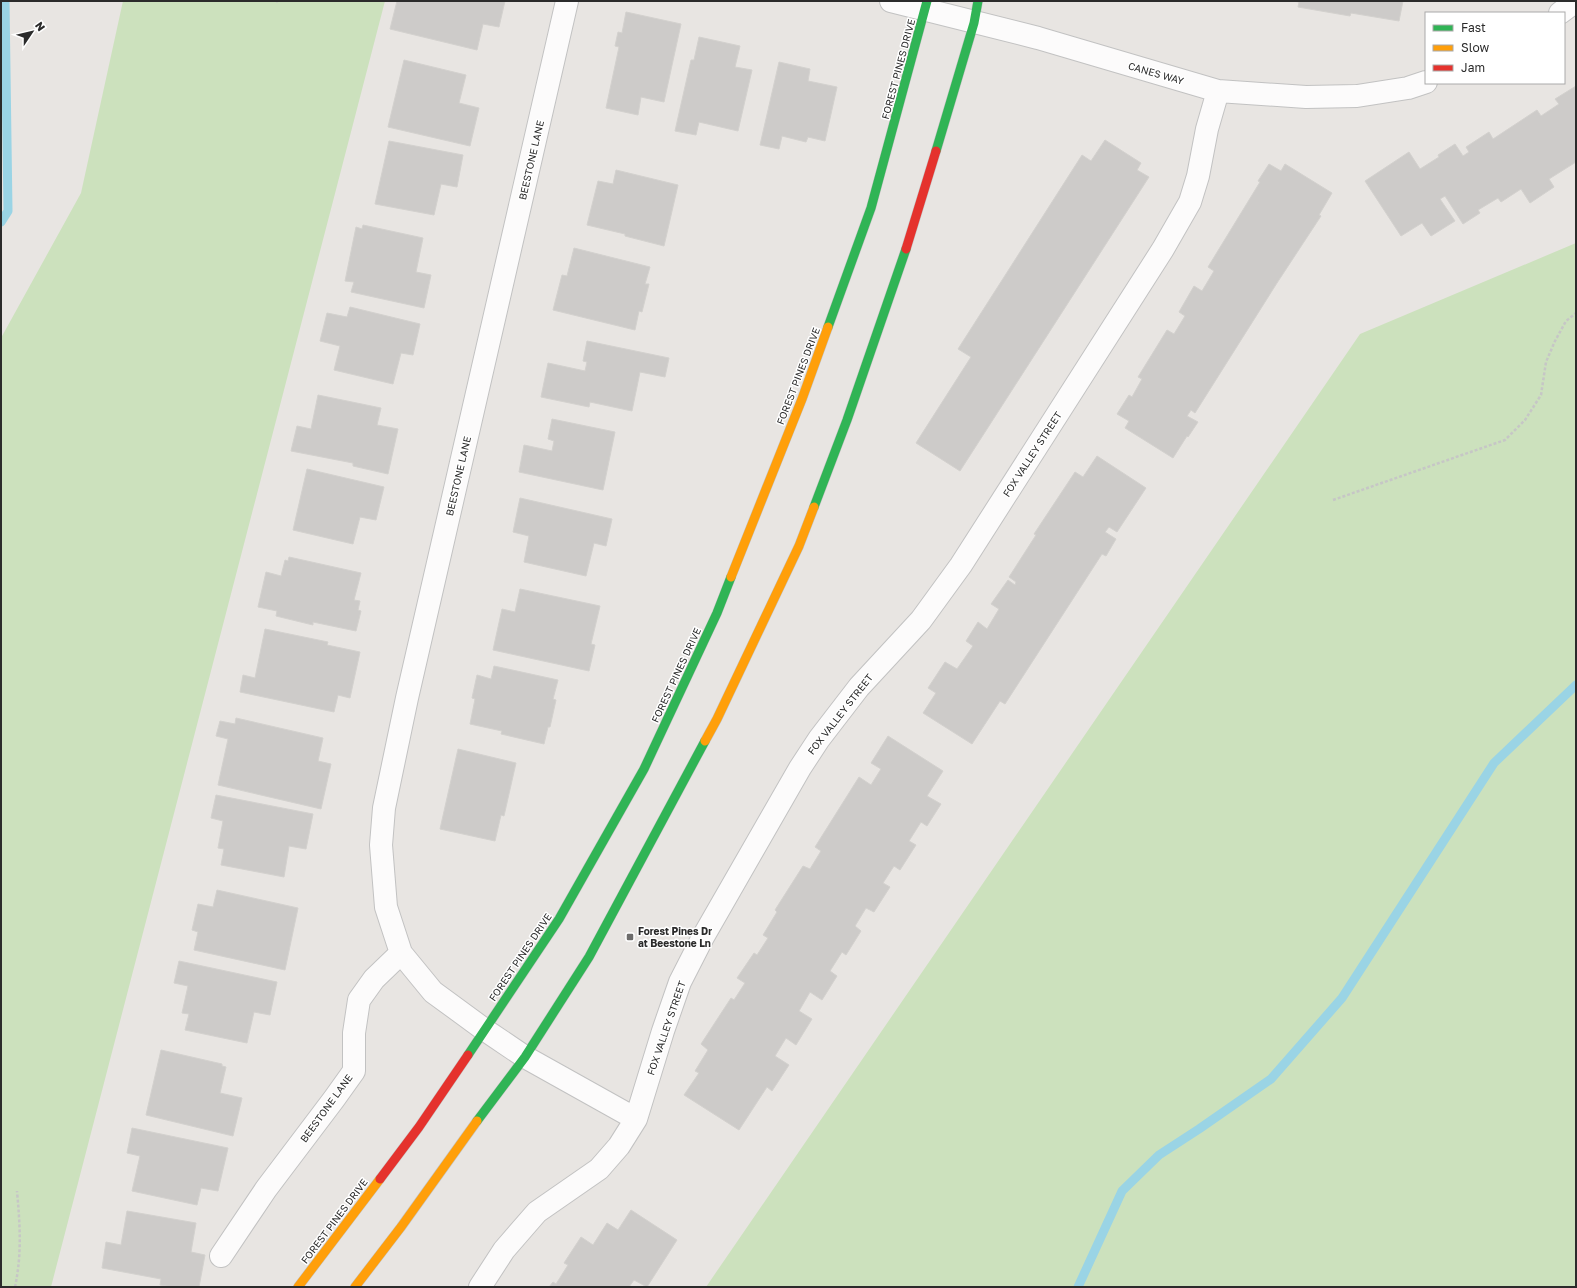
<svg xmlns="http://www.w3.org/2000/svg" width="1577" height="1288" viewBox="0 0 1577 1288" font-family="'Golos Text',sans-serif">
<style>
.green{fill:#cce1bd}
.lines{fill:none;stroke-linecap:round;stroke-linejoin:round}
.stream{stroke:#9ad4e5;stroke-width:9}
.building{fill:#cdcbc9;stroke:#d3d1ce}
.street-casing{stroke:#c2c2c2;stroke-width:24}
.fast-casing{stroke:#c2c2c2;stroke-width:10}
.slow-casing{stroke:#c2c2c2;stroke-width:10}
.jam-casing{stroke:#c2c2c2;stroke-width:10}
.path{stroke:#c6c6c6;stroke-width:2.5;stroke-dasharray:3 2;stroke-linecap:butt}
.street{stroke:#fcfbfb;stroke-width:22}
.fast{stroke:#30b455;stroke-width:9}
.slow{stroke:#ff9f0a;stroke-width:9}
.jam{stroke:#e5322d;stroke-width:9}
.poi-dot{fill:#6d6c6b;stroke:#fff;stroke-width:1.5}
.labels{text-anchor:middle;stroke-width:3;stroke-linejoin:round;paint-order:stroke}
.street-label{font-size:10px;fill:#2b2b2b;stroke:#fff}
.poi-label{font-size:10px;font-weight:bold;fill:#2b2b2b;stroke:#fff;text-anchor:start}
</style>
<rect width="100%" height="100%" fill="#e8e5e2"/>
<path class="green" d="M 123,1 L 385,1 L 51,1287 L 1,1287 L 1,338 L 81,193 Z
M 1576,243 L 1576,1287 L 706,1287 L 1360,334 Z"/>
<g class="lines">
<path class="stream" d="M 1,222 L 8,211 L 5,1
M 1078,1287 L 1122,1191 L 1159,1155 L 1199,1129 L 1271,1079 L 1342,998 L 1494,763 L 1576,685"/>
</g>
<path class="building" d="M 397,1 L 505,1 L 499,27 L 483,24 L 477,50 L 390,29 Z
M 1293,1 L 1403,1 L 1399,21 L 1351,13 L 1350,16 L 1298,7 L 1299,2 Z
M 626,12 L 681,24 L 664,102 L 641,97 L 638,115 L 606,108 L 619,47 L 615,46 L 618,32 L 622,33 Z
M 699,37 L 740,46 L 735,67 L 752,70 L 738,131 L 699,122 L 696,135 L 675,131 L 691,60 L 694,60 Z
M 404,60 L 466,75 L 459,103 L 479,108 L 470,146 L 388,127 Z
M 779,62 L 810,69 L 808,81 L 837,87 L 825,141 L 808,137 L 806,142 L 782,136 L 779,149 L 760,145 Z
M 1576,86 L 1576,162 L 1549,179 L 1554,187 L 1530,203 L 1521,189 L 1501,202 L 1498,198 L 1478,210 L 1480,213 L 1463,224 L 1445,196 L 1440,199 L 1455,221 L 1431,236 L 1422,223 L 1401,236 L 1365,181 L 1409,152 L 1420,169 L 1439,157 L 1438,155 L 1455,144 L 1463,156 L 1469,152 L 1466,147 L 1489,132 L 1493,139 L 1537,110 L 1541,116 L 1559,104 L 1555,99 Z
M 1105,140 L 1141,163 L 1137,170 L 1149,177 L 960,471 L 916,443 L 971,357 L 958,349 L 1082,155 L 1091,161 Z
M 389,141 L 463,155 L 457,187 L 441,184 L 434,215 L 375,204 Z
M 1269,164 L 1281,171 L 1285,164 L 1332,193 L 1319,215 L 1321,216 L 1277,283 L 1195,413 L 1191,410 L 1187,416 L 1198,422 L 1188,437 L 1187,436 L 1173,458 L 1125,428 L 1129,421 L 1117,414 L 1129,395 L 1132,397 L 1142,379 L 1138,377 L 1167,330 L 1174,334 L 1185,316 L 1179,312 L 1194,286 L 1202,291 L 1214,271 L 1208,267 L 1260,182 L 1258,181 Z
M 616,170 L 678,185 L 664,246 L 625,236 L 625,234 L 587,225 L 598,181 L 613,184 Z
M 363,225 L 423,238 L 416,272 L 431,275 L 424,308 L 351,292 L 354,282 L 345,281 L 356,227 L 362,229 Z
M 574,248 L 650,267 L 645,284 L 649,284 L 642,312 L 639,311 L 635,330 L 553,310 L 562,275 L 567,276 Z
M 350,307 L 420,324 L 413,355 L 401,353 L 393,384 L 334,370 L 340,346 L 320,341 L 327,313 L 347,317 Z
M 587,341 L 669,358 L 665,377 L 640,372 L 632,411 L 590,402 L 589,407 L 541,397 L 548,363 L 585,371 L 587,362 L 583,361 Z
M 318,395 L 381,408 L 377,425 L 398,429 L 388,474 L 353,466 L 353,463 L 291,451 L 297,426 L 311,429 Z
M 552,419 L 615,432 L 603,490 L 519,472 L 524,445 L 552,451 L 554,441 L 548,439 Z
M 1097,456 L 1146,488 L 1117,532 L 1109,527 L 1105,532 L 1116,539 L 1106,556 L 1102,554 L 1005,704 L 1000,701 L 972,744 L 923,713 L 936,693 L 928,688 L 945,662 L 957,669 L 973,646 L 966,641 L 978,622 L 987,629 L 999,609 L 991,604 L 1008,580 L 1015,585 L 1016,582 L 1009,577 L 1036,535 L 1034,534 L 1075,472 L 1083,477 Z
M 307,469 L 384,487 L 376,520 L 360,517 L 353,544 L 293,530 Z
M 520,498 L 612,519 L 606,546 L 594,543 L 586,576 L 524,562 L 529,536 L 513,532 Z
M 289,557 L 361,573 L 354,600 L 360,601 L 358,610 L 361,611 L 356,631 L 313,622 L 313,625 L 276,616 L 277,611 L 258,607 L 266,572 L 281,576 L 285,560 L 288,561 Z
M 520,589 L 600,606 L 591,644 L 595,645 L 589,671 L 493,650 L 502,609 L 515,612 Z
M 265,629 L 328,642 L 327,645 L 360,652 L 350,698 L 338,695 L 334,712 L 240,692 L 243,675 L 255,678 Z
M 494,666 L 558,680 L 553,699 L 556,700 L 550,727 L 548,727 L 544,744 L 501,734 L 502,731 L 470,724 L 475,699 L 472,698 L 477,675 L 491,679 Z
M 236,718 L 323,738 L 318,761 L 331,764 L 321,809 L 218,785 L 228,739 L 216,736 L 220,721 L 235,724 Z
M 888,736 L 943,771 L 927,796 L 941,804 L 927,826 L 921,822 L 909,841 L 916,845 L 900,870 L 894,866 L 883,883 L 890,887 L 874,912 L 866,908 L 855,926 L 861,931 L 846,955 L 842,952 L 830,971 L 837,976 L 822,1000 L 810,992 L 799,1011 L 812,1019 L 796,1045 L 786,1038 L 775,1056 L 789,1065 L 772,1091 L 767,1087 L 739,1130 L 684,1095 L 699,1073 L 695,1071 L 708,1050 L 701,1044 L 731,998 L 734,1000 L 745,983 L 737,978 L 754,953 L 757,955 L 768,938 L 763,935 L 777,912 L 775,910 L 803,866 L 810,869 L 821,851 L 815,847 L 859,777 L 871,785 L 881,769 L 871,763 Z
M 458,749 L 516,763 L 504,816 L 501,815 L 495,841 L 440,829 Z
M 216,795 L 313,814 L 306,849 L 289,846 L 284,877 L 221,865 L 224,849 L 218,848 L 223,821 L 211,818 Z
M 217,890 L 298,908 L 285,970 L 194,950 L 198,932 L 192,930 L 198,904 L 213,907 Z
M 179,961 L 277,982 L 270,1015 L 254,1012 L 247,1043 L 185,1030 L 189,1014 L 182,1013 L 188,986 L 174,983 Z
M 161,1050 L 222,1064 L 222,1066 L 226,1067 L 220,1093 L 242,1098 L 233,1136 L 146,1115 Z
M 132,1128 L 228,1148 L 218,1191 L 201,1188 L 197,1205 L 132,1191 L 140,1156 L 127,1153 Z
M 631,1210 L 677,1240 L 647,1287 L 634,1280 L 629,1287 L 549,1287 L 553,1282 L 556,1284 L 568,1265 L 564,1263 L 581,1237 L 593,1245 L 607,1223 L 618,1230 Z
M 127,1211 L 196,1223 L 191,1252 L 205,1255 L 199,1287 L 173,1287 L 160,1285 L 161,1279 L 102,1268 L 106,1242 L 121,1245 Z"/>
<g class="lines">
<defs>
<path id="street" d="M 567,1 L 407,698 L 384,808 L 381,845 L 386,907 L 401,953 L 433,992 L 485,1030 L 525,1057 L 636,1119
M 891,1 L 1038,38 L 1218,91 L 1306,97 L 1357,96 L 1408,88 L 1426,82
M 1560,13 L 1576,1
M 221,1256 L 266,1189 L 334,1099 L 354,1071 L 354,1033 L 359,1000 L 374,979 L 401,953
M 480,1287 L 504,1250 L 537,1212 L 599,1169 L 619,1146 L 636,1119 L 663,1031 L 680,982 L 703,937 L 800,768 L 819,739 L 859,687 L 921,620 L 961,565 L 1163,249 L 1190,202 L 1198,176 L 1207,129 L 1218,91"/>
<path id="fast" d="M 936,151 L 974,23 L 978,1
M 828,327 L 871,208 L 927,1
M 814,507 L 847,420 L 906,249
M 468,1055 L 559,919 L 644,769 L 717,613 L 731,577
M 477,1121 L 525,1057 L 589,957 L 705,741"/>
<path id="slow" d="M 731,577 L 802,399 L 828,327
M 705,741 L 717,719 L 799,546 L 814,507
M 298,1287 L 380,1179
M 355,1287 L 401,1227 L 477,1121"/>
<path id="jam" d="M 906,249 L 936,151
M 380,1179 L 419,1127 L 468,1055"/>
</defs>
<use href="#street" class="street-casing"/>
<use href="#fast" class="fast-casing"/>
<use href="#slow" class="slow-casing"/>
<use href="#jam" class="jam-casing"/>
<path class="path" d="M 276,2 L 277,1
M 1333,500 L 1505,440 L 1525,420 L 1541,395 L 1546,362 L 1555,341 L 1566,321 L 1576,313
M 15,1287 C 22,1254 20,1225 17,1191"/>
<use href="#street" class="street"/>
<use href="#fast" class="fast"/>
<use href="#slow" class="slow"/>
<use href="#jam" class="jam"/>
</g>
<rect class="poi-dot" x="626" y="933" width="8" height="8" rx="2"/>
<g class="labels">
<g class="street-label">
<text transform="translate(898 69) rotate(-75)" y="4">FOREST PINES DRIVE</text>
<text transform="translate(1156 73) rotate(16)" y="4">CANES WAY</text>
<text transform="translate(531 160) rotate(-77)" y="4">BEESTONE LANE</text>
<text transform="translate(798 376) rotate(-69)" y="4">FOREST PINES DRIVE</text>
<text transform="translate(1032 454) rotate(-57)" y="4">FOX VALLEY STREET</text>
<text transform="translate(458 476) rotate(-77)" y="4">BEESTONE LANE</text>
<text transform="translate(676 675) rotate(-65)" y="4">FOREST PINES DRIVE</text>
<text transform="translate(840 714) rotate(-52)" y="4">FOX VALLEY STREET</text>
<text transform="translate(520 957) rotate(-56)" y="4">FOREST PINES DRIVE</text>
<text transform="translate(666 1028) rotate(-71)" y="4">FOX VALLEY STREET</text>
<text transform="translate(326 1108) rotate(-54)" y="4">BEESTONE LANE</text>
<text transform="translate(334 1221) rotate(-53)" y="4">FOREST PINES DRIVE</text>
</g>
<g class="poi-label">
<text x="638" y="935">Forest Pines Dr<tspan x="638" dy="12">at Beestone Ln</tspan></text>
</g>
</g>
<rect width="1577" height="1288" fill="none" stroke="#2b2b2b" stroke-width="4"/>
<rect x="1425" y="12" width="140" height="72" fill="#ffffff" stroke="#aaaaaa"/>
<rect x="1433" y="25" width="20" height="6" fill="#30b455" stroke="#aaaaaa"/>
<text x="1461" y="32" font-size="12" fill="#2b2b2b">Fast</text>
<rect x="1433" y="45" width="20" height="6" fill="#ff9f0a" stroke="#aaaaaa"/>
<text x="1461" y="52" font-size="12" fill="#2b2b2b">Slow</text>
<rect x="1433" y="65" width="20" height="6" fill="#e5322d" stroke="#aaaaaa"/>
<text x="1461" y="72" font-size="12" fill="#2b2b2b">Jam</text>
<g transform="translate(32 32) rotate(55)" stroke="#ffffff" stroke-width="3" paint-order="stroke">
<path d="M0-3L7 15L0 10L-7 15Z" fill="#2b2b2b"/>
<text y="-6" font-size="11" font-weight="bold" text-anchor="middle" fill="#2b2b2b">N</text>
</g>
</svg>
